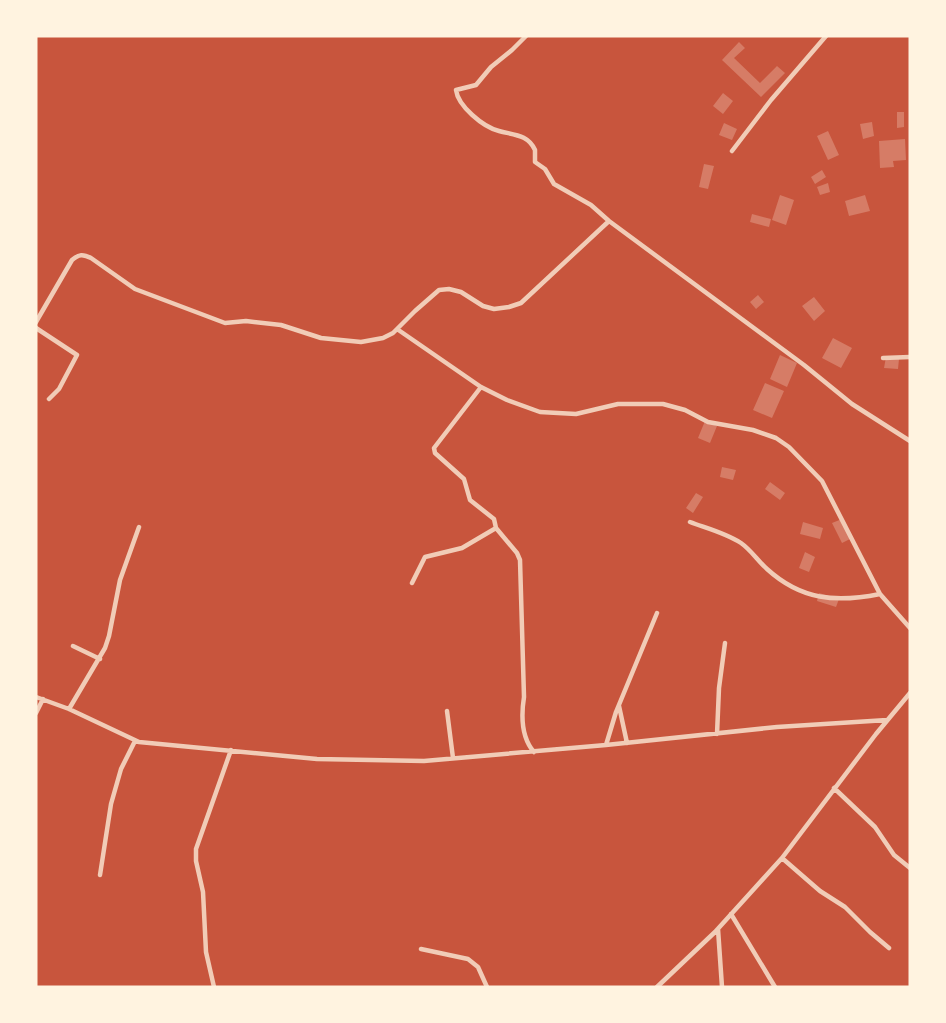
<svg xmlns="http://www.w3.org/2000/svg" width="946" height="1023" viewBox="0 0 946 1023" font-family="'Golos Text',sans-serif">
<style>
.building{fill:#d67c66}
.lines{fill:none;stroke-linecap:round;stroke-linejoin:round}
.minor{stroke:#f1ccb7;stroke-width:4.5}
</style>
<rect width="100%" height="100%" fill="#c8553d"/>
<path class="building" d="M 739,42 L 745,48 L 734,58 L 760,83 L 777,66 L 785,73 L 761,97 L 722,60 Z
M 723,93 L 733,101 L 723,114 L 713,106 Z
M 897,112 L 904,112 L 904,127 L 897,128 Z
M 872,122 L 874,136 L 863,139 L 860,124 Z
M 724,123 L 737,129 L 732,140 L 719,135 Z
M 828,131 L 839,155 L 828,160 L 817,136 Z
M 905,139 L 906,160 L 893,161 L 894,167 L 880,168 L 879,141 Z
M 704,164 L 714,166 L 708,189 L 699,187 Z
M 822,170 L 826,177 L 815,184 L 811,177 Z
M 828,183 L 830,192 L 820,195 L 817,187 Z
M 780,195 L 794,200 L 786,225 L 772,220 Z
M 865,195 L 870,211 L 849,216 L 845,201 Z
M 752,214 L 771,219 L 769,227 L 750,222 Z
M 758,295 L 764,302 L 756,309 L 750,302 Z
M 814,297 L 825,311 L 814,321 L 802,306 Z
M 833,338 L 852,348 L 841,368 L 822,358 Z
M 780,355 L 797,363 L 787,387 L 770,379 Z
M 886,357 L 899,359 L 898,369 L 884,368 Z
M 765,383 L 784,391 L 772,418 L 753,410 Z
M 705,421 L 717,426 L 710,443 L 698,438 Z
M 722,467 L 736,470 L 733,480 L 720,477 Z
M 770,482 L 785,493 L 780,500 L 765,489 Z
M 696,493 L 703,497 L 693,513 L 686,508 Z
M 842,519 L 852,538 L 842,543 L 832,523 Z
M 803,522 L 823,528 L 820,539 L 800,534 Z
M 805,552 L 815,557 L 809,572 L 799,568 Z
M 819,593 L 839,599 L 836,607 L 817,601 Z"/>
<g class="lines">
<path class="minor" d="M 526,36 L 512,50 L 491,67 L 476,85 L 456,90 C 458,106 483,127 499,131 C 513,135 528,134 535,150 L 535,162 L 545,169 L 554,184 L 591,205 L 609,221 L 804,365 L 852,404 L 910,441
M 732,151 L 771,100 L 826,36
M 36,322 L 72,260 C 79,254 83,254 91,258 L 135,289 L 225,323 L 246,321 L 281,325 L 321,338 L 361,342 L 383,338 L 393,333 L 415,311 L 439,290 L 449,289 L 461,292 L 483,306 L 494,309 L 509,307 L 521,303 L 609,221
M 36,328 L 77,355 L 59,389 L 49,399
M 397,329 L 481,387 L 507,400 L 540,412 L 576,414 L 618,404 L 663,404 L 685,410 L 708,422 L 753,430 L 776,438 L 789,447 L 822,481 L 880,594 L 910,628
M 883,358 L 910,357
M 481,387 L 434,448 L 435,453 L 464,479 L 470,500 L 494,519 L 496,528 L 517,553 L 520,560 L 524,697 C 521,716 521,737 534,752
M 690,522 C 706,528 726,533 741,543 C 751,550 758,561 767,569 C 801,600 836,603 880,594
M 412,583 L 425,557 L 462,548 L 496,528
M 73,646 L 100,659
M 36,697 L 69,709 L 139,742 L 317,759 L 424,761 L 606,745 L 777,727 L 887,720
M 619,706 L 627,743
M 69,709 L 105,648 L 109,636 L 120,580 L 139,527
M 447,711 L 453,758
M 36,713 L 43,699
M 717,734 L 719,688 L 725,643
M 606,745 L 616,712 L 657,613
M 834,788 L 875,827 L 894,855 L 910,868
M 782,858 L 820,891 L 845,907 L 870,932 L 889,948
M 100,875 L 111,804 L 121,769 L 135,741
M 731,914 L 775,987
M 718,929 L 722,987
M 421,949 L 468,959 L 478,967 L 487,987
M 214,987 L 206,952 L 203,892 L 196,861 L 196,849 L 231,750
M 657,987 L 715,932 L 782,858 L 876,734 L 910,693"/>
</g>
<rect width="946" height="1023" fill="none" stroke="#fff3e0" stroke-width="75"/>
</svg>
